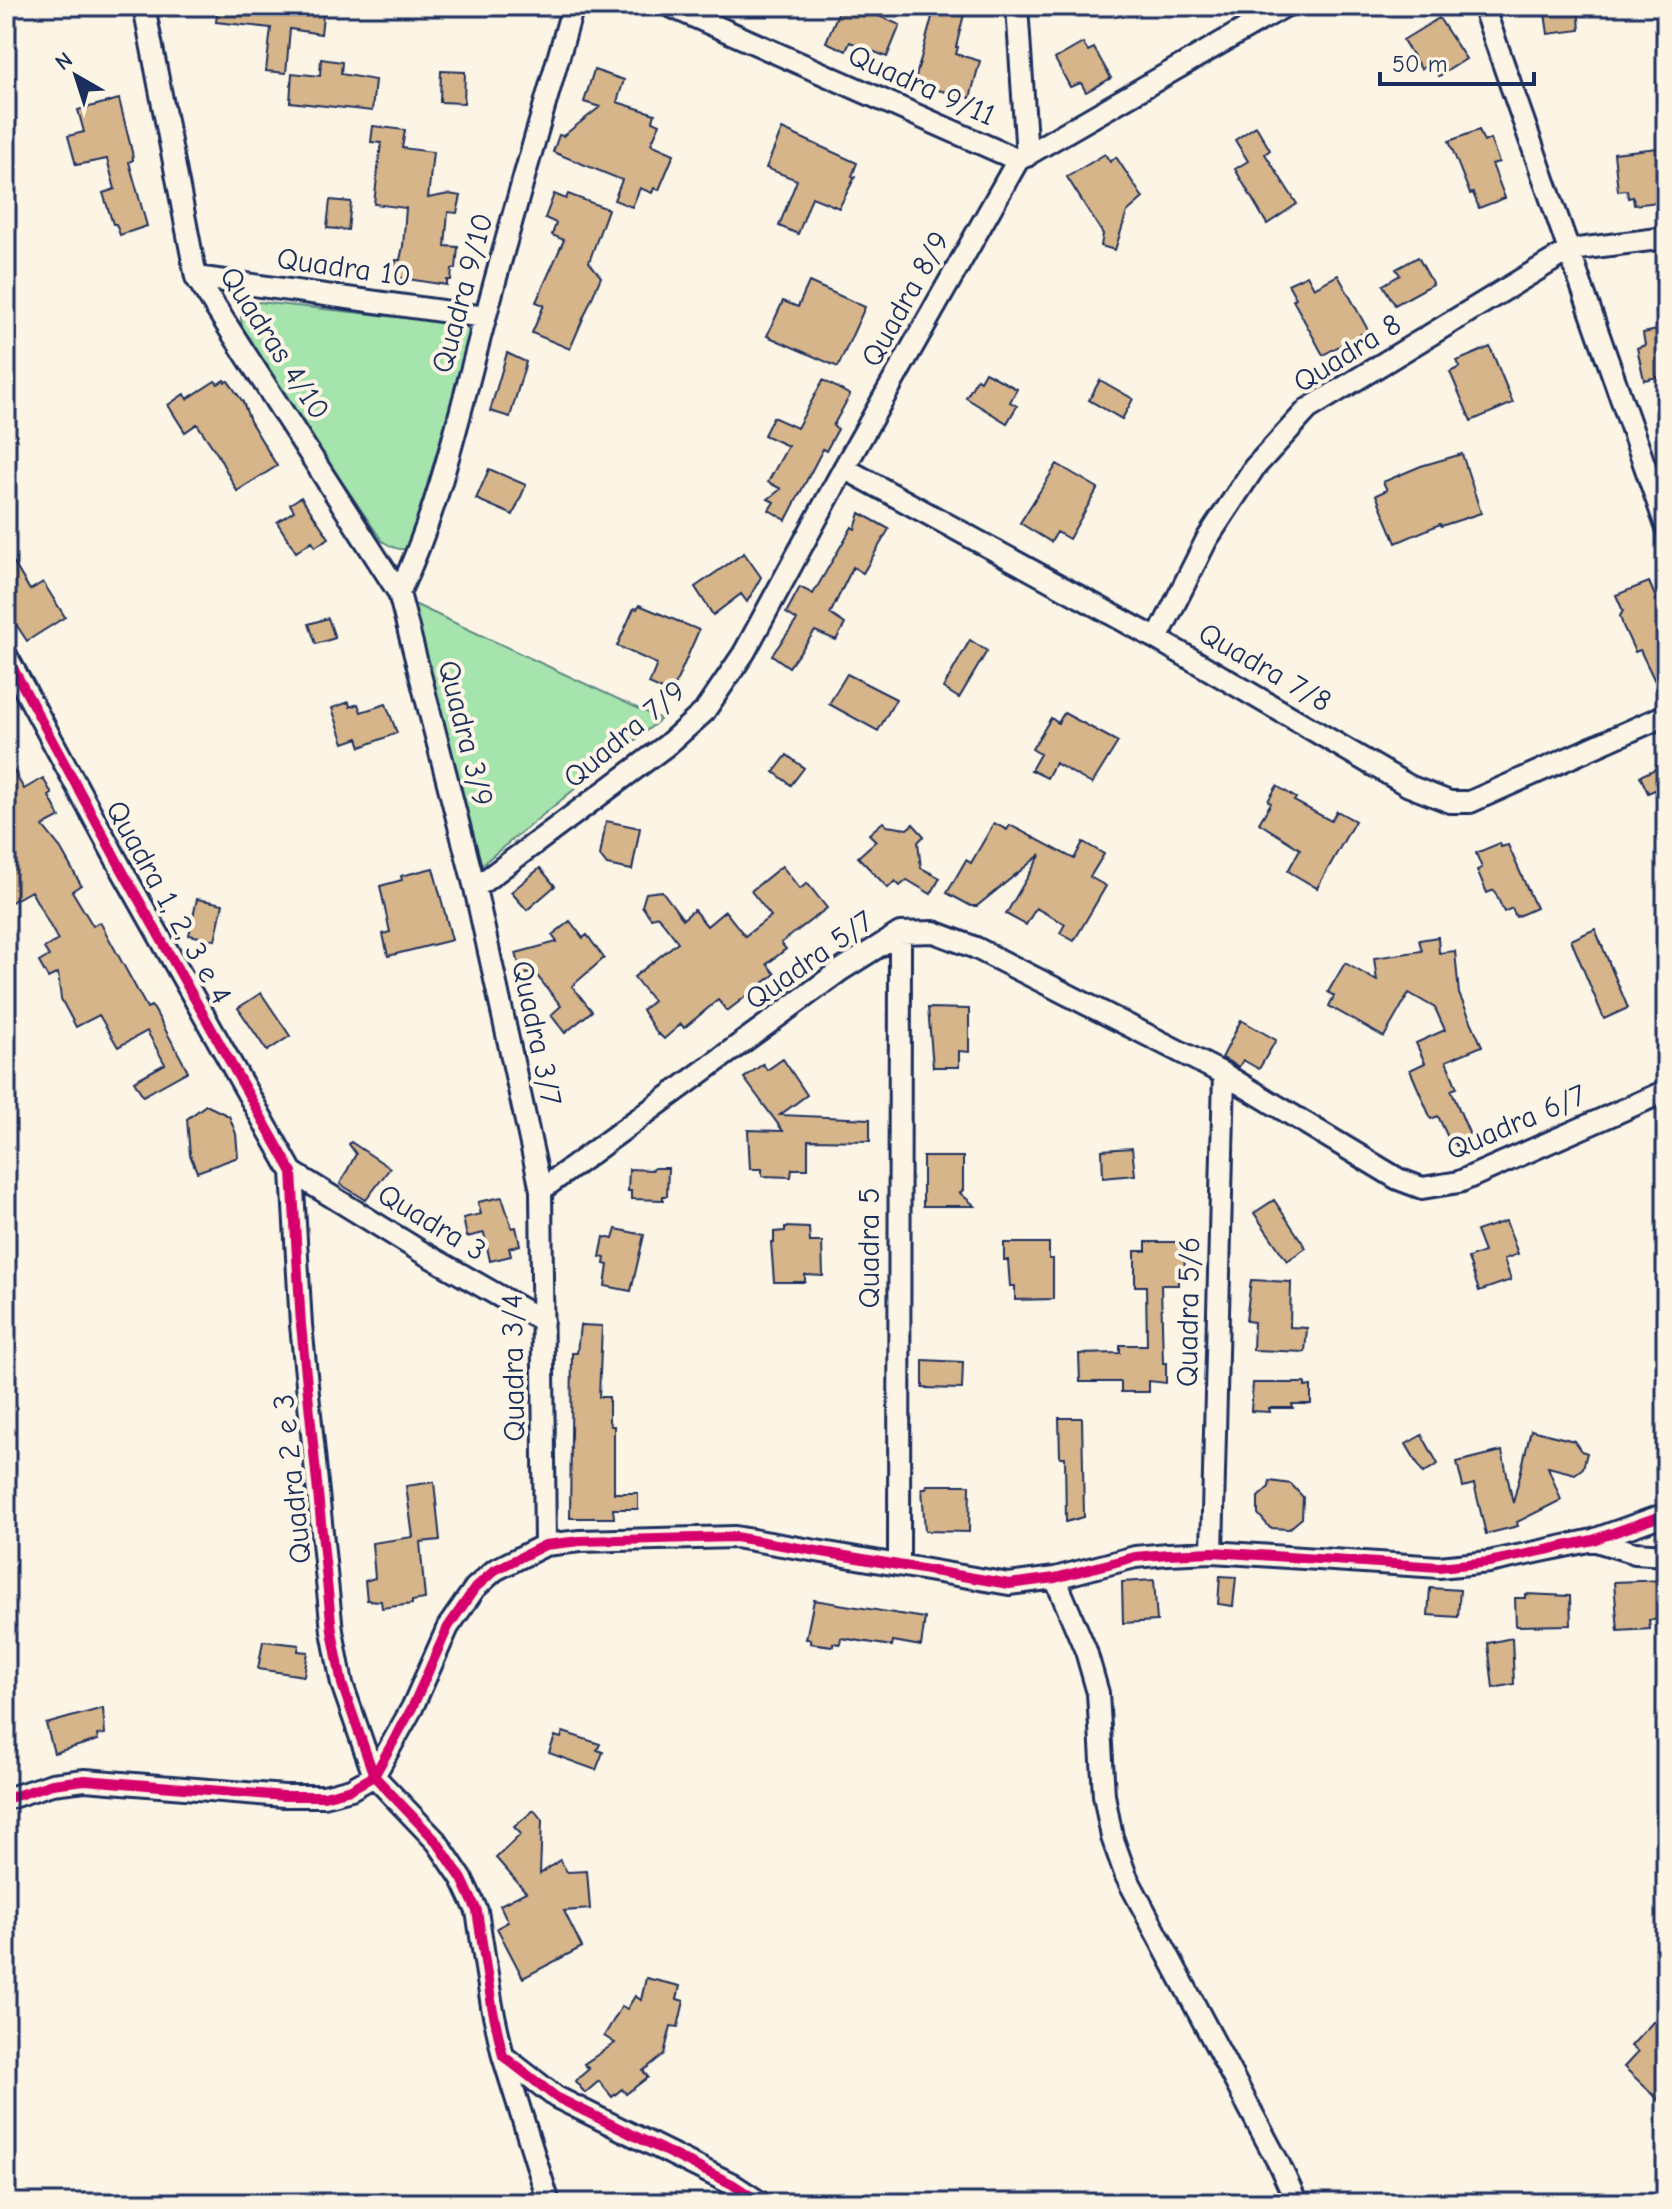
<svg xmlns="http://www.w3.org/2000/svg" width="1672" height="2209" viewBox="0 0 1672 2209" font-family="'Comic Neue',sans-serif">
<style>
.green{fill:#a5e4ac;stroke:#608a85;stroke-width:2}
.building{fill:#d7b58a;stroke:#1b2f5e;stroke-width:2}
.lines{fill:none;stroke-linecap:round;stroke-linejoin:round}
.minor-casing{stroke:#1b2f5e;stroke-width:26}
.minor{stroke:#fcf5e5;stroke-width:20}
.cycleway-casing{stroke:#fcf5e5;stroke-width:15}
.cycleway{stroke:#d6006c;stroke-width:10}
.labels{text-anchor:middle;stroke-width:8;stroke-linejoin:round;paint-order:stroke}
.street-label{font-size:30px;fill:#1b2f5e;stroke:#fcf5e5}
</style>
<rect width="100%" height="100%" fill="#fcf5e5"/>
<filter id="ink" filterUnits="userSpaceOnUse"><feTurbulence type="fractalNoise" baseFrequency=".0125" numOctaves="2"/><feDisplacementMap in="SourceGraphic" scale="16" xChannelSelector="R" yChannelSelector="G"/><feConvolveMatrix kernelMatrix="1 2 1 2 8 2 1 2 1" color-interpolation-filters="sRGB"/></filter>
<g filter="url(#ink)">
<path class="green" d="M 259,302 L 462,324 L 468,329 L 470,337 L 409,548 C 400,552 390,546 382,541 L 242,333 L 241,317 L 250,306 Z
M 412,603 L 661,719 L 480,866 Z"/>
<path class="building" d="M 218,6 L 324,6 L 321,34 L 290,29 L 286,73 L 266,71 L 271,28 L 216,22 Z
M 841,6 L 856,6 L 900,25 L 887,57 L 850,42 L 846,51 L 826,42 Z
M 935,6 L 966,6 L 956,47 L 958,47 L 956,54 L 980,61 L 970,98 L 914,84 Z
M 1544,6 L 1578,6 L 1580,30 L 1548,34 Z
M 1439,18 L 1466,59 L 1439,76 L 1431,63 L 1421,69 L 1403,40 Z
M 1083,43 L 1088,51 L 1094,48 L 1111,78 L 1086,92 L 1081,83 L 1070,87 L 1055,59 Z
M 321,59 L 342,62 L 341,74 L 375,80 L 372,111 L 290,102 L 292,73 L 320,76 Z
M 594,70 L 624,80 L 617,102 L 655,114 L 653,121 L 660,124 L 651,144 L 674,154 L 659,190 L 654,188 L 652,193 L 640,188 L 632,207 L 614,200 L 622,180 L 553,152 L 559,135 L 563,136 L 600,107 L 584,102 Z
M 441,71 L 465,72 L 464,103 L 440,102 Z
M 119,99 L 132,152 L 133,160 L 129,162 L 147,226 L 120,235 L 116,224 L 113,224 L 103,193 L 115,189 L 107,159 L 76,165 L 68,136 L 84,132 L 78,110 Z
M 373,126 L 405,130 L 402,148 L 433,152 L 428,198 L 449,194 L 461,196 L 457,213 L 448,212 L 445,246 L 458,247 L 456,269 L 452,269 L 451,280 L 447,280 L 447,285 L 394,277 L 396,260 L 400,260 L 403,246 L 406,208 L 374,204 L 381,143 L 371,142 Z
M 1256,126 L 1270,150 L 1265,154 L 1297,204 L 1267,224 L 1235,169 L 1248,161 L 1235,140 Z
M 782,129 L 857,163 L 852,176 L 855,177 L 839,208 L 812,197 L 798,234 L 779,226 L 797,180 L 766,168 Z
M 1479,130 L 1484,142 L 1490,139 L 1499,162 L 1492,164 L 1505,198 L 1479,208 L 1473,193 L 1470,194 L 1449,141 Z
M 1666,147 L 1666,201 L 1634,205 L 1633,197 L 1628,198 L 1627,190 L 1618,191 L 1614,153 Z
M 1105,154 L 1110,162 L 1116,157 L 1143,198 L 1127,212 L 1115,250 L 1101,246 L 1103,234 L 1067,177 Z
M 554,194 L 566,199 L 568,194 L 608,209 L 589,262 L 601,277 L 570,349 L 532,333 L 544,305 L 536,302 L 564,240 L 552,235 L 556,223 L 545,218 Z
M 330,200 L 351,202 L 348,230 L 327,228 Z
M 1418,257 L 1433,284 L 1395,305 L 1383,285 L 1400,275 L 1396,269 Z
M 1307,275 L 1314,288 L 1338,275 L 1368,330 L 1323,355 L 1293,300 L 1296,298 L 1288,284 Z
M 809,282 L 865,307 L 838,367 L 767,336 L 783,301 L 798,307 Z
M 1662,329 L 1666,341 L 1666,375 L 1644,380 L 1637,348 L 1645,345 L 1643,333 Z
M 1490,347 L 1513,403 L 1471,421 L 1450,372 L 1460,367 L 1457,361 Z
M 507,353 L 526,362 L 510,417 L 490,411 Z
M 985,372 L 1017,389 L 1010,402 L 1017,406 L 1007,423 L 966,398 L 977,379 L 980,381 Z
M 224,380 L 225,382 L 228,381 L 243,402 L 250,421 L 277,466 L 237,491 L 218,455 L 197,424 L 185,432 L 168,405 L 184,394 L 187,399 L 215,381 L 218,384 Z
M 823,380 L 850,395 L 833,426 L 838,429 L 826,451 L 823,449 L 786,520 L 769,510 L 774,502 L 768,499 L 781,489 L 768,482 L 788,446 L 764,435 L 773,417 L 797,428 Z
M 1100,380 L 1133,399 L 1122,419 L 1089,400 Z
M 1462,454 L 1481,513 L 1441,526 L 1440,524 L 1396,543 L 1376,495 L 1387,490 L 1383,482 L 1421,466 Z
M 1057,464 L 1098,488 L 1069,539 L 1057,532 L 1051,542 L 1020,523 Z
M 489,469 L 526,485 L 513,515 L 476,499 Z
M 301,497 L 329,538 L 315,547 L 312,541 L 296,552 L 277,522 L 294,511 L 290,504 Z
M 860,513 L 889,529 L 863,573 L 853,567 L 830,614 L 845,624 L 836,640 L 815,631 L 789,667 L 772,655 L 797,620 L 786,613 L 800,587 L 813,594 L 852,527 L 855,529 Z
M 6,550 L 30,590 L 43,582 L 65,617 L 27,641 L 6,609 Z
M 744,553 L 761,577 L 747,602 L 741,594 L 713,615 L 695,587 Z
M 1649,582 L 1661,610 L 1666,608 L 1665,702 L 1640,650 L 1635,652 L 1623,626 L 1620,616 L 1623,611 L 1616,595 Z
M 639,605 L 699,630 L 671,694 L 649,684 L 657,664 L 617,646 L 634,608 L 637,609 Z
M 328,618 L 335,638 L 316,644 L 309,624 Z
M 970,640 L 987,651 L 959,698 L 943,688 Z
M 847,674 L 896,699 L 878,731 L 829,704 Z
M 349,702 L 350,707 L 358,704 L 361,712 L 386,704 L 397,733 L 361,747 L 358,738 L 344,743 L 332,708 Z
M 1064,713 L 1118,742 L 1092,784 L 1055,763 L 1047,778 L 1031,770 L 1040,754 L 1032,749 L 1051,718 L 1058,723 Z
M 787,755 L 804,768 L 791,785 L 774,772 Z
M 6,758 L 24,789 L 43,778 L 52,794 L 49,796 L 60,817 L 43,826 L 59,846 L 81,885 L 72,891 L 93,926 L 100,922 L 147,1008 L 151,1006 L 154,1009 L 188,1071 L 143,1096 L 134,1081 L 165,1064 L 147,1031 L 118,1047 L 99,1015 L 76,1027 L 61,999 L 58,973 L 48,978 L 39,962 L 49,956 L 44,948 L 58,940 L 31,891 L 6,905 Z
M 1666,764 L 1666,785 L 1648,793 L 1640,776 Z
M 1277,786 L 1296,798 L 1294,801 L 1331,821 L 1337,811 L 1355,821 L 1317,888 L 1288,871 L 1300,849 L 1259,823 L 1271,803 L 1268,801 Z
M 606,821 L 640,828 L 632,870 L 607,865 L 600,856 Z
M 883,822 L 887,826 L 907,829 L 913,824 L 924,836 L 918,842 L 921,868 L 940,878 L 931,894 L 907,880 L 900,886 L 895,881 L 888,888 L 858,857 L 876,841 L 869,834 Z
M 994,823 L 1007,830 L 1010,825 L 1074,859 L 1083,842 L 1104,854 L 1090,877 L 1106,886 L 1074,941 L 1060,933 L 1065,924 L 1036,908 L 1026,925 L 1006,914 L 1041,854 L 977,906 L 971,906 L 947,893 L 966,860 L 971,863 Z
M 1500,843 L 1501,847 L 1508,845 L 1536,908 L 1516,917 L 1512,908 L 1504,912 L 1494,890 L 1487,893 L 1477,870 L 1482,868 L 1476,853 Z
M 782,866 L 800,889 L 807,883 L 827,908 L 781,943 L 786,949 L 767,964 L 775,974 L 727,1011 L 718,1000 L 684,1028 L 681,1024 L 664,1039 L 659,1034 L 658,1035 L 642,1010 L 653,1001 L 634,977 L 678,942 L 658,916 L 651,918 L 642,906 L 646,893 L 662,891 L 683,919 L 694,910 L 707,926 L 725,911 L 745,936 L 771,916 L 751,891 Z
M 433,868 L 452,940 L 388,956 L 383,934 L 390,932 L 380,886 L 402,880 L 401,876 Z
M 540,868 L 555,886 L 527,910 L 511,892 Z
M 197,899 L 223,904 L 215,940 L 189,935 Z
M 570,921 L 583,938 L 587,935 L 604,958 L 572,986 L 592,1011 L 565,1033 L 551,1015 L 561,1006 L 534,972 L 522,975 L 516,953 L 557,942 L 552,935 Z
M 1595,929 L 1628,1008 L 1604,1019 L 1571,940 Z
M 1438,937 L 1439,953 L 1455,951 L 1459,994 L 1482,1046 L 1446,1061 L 1457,1088 L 1451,1090 L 1472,1140 L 1457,1147 L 1455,1142 L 1451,1144 L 1438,1116 L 1431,1119 L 1410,1070 L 1425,1063 L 1416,1043 L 1445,1030 L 1435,1008 L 1409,993 L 1384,1037 L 1329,1006 L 1334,996 L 1328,992 L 1345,963 L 1377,981 L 1374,958 L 1422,951 L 1419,940 Z
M 261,993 L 290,1036 L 267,1051 L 238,1008 Z
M 928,1008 L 969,1009 L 969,1052 L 959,1051 L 959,1067 L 933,1067 Z
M 1241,1020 L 1276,1040 L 1259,1069 L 1243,1060 L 1239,1067 L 1222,1058 Z
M 783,1059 L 807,1095 L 780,1115 L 870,1119 L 870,1141 L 808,1140 L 808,1169 L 792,1169 L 791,1177 L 762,1176 L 762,1169 L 750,1169 L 748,1130 L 783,1131 L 744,1078 L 763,1064 L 767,1070 Z
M 206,1105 L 229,1116 L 236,1134 L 238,1157 L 197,1172 L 190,1155 L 187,1119 Z
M 351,1142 L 390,1168 L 366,1200 L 340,1184 L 356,1154 L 349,1144 Z
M 1132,1148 L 1135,1175 L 1103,1178 L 1102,1150 Z
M 923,1157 L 963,1157 L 963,1190 L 960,1193 L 975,1206 L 923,1206 Z
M 655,1168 L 668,1168 L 667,1196 L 663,1196 L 663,1200 L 631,1199 L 631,1191 L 628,1191 L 629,1169 L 652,1170 Z
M 502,1197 L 512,1228 L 516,1227 L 520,1245 L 509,1248 L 511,1256 L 490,1261 L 484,1233 L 467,1237 L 463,1218 L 481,1214 L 478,1202 Z
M 1274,1200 L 1306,1248 L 1287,1261 L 1254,1213 Z
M 1506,1221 L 1518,1254 L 1504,1259 L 1511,1280 L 1479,1291 L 1468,1258 L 1484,1252 L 1476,1231 Z
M 785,1227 L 809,1228 L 810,1242 L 822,1242 L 823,1276 L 805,1275 L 805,1282 L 774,1282 L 771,1242 L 774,1242 L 774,1232 L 785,1231 Z
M 616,1229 L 644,1235 L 631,1291 L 605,1286 L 608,1265 L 604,1264 L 605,1258 L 600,1257 L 604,1237 L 613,1239 Z
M 1146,1242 L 1184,1242 L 1185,1277 L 1178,1277 L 1178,1285 L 1161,1285 L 1163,1363 L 1166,1363 L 1166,1383 L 1149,1381 L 1149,1392 L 1121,1392 L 1121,1382 L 1080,1382 L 1079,1354 L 1120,1353 L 1120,1345 L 1147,1345 L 1146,1286 L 1135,1286 L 1135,1251 L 1146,1251 Z
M 1004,1243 L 1049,1243 L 1049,1259 L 1053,1259 L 1053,1299 L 1015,1300 L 1015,1286 L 1010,1286 L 1008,1260 L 1004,1260 Z
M 1251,1280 L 1291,1282 L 1290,1327 L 1307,1328 L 1305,1352 L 1253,1350 L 1254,1322 L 1246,1321 Z
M 580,1325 L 602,1326 L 599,1397 L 609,1397 L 609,1421 L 611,1426 L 614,1426 L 614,1493 L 638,1493 L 638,1509 L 613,1509 L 614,1518 L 570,1518 L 572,1353 L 577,1353 Z
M 923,1360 L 963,1362 L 962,1389 L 923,1388 Z
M 1253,1383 L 1305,1383 L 1305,1387 L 1311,1386 L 1311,1404 L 1292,1404 L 1293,1408 L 1269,1408 L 1270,1412 L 1251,1411 Z
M 1059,1418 L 1082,1418 L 1084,1517 L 1066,1522 L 1065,1457 L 1060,1457 Z
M 1531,1430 L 1574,1441 L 1581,1451 L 1587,1453 L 1583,1468 L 1575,1474 L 1548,1467 L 1561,1500 L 1517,1522 L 1518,1526 L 1486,1534 L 1474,1484 L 1463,1487 L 1457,1462 L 1502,1451 L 1513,1503 Z
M 1422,1435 L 1438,1464 L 1423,1473 L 1406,1444 Z
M 1270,1481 L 1291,1484 L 1303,1497 L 1302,1518 L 1289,1529 L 1270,1528 L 1258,1514 L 1258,1497 L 1269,1487 Z
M 434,1482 L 440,1540 L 420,1542 L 425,1599 L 412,1601 L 412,1604 L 382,1608 L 381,1601 L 367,1600 L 365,1581 L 375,1578 L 372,1543 L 413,1537 L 406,1486 Z
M 927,1485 L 970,1485 L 969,1532 L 925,1531 L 922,1488 L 926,1488 Z
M 1220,1576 L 1236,1577 L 1233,1606 L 1218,1604 Z
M 1154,1580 L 1157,1621 L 1123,1623 L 1122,1582 Z
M 1666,1580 L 1666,1619 L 1649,1620 L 1650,1629 L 1618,1631 L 1614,1582 Z
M 1430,1588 L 1460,1590 L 1458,1617 L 1428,1615 Z
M 1525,1594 L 1570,1596 L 1571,1625 L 1516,1626 L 1515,1598 L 1525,1598 Z
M 814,1600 L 925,1618 L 921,1646 L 893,1641 L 892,1646 L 841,1638 L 840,1644 L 833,1643 L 833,1646 L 810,1643 L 810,1639 L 806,1639 Z
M 1512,1638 L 1514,1684 L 1493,1688 L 1488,1643 Z
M 263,1641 L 299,1645 L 298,1651 L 308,1652 L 304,1676 L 258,1669 Z
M 103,1708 L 105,1734 L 97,1735 L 98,1740 L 54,1753 L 46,1724 Z
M 563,1732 L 600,1744 L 597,1750 L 603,1752 L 596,1770 L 549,1753 L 555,1736 L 561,1738 Z
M 534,1810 L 542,1820 L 540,1874 L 560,1860 L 567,1872 L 587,1871 L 590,1909 L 564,1911 L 582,1947 L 523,1978 L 497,1928 L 508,1922 L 500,1905 L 526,1892 L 496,1858 L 521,1834 L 514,1827 Z
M 646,1978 L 680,1986 L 677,1999 L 684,2001 L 678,2027 L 671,2026 L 664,2054 L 643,2071 L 648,2077 L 626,2094 L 622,2089 L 612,2097 L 599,2081 L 585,2093 L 575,2081 L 589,2069 L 584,2064 L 615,2043 L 604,2036 L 622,2006 L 627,2009 L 635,1996 L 641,2000 Z
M 1654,2021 L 1666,2032 L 1666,2107 L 1624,2067 L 1638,2052 L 1631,2046 Z"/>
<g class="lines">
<defs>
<path id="minor" d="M 144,6 L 196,277 L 399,593 L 475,888 L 541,1190 L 545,1545
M 670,6 L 1018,160
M 1017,6 L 1027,156
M 1483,6 L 1666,526
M 1018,160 L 1285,6
M 196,277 L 485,317
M 844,468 L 1157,639 L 1409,786 L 1450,802 L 1470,802 L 1666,715
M 399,593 C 441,505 460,409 486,315 C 513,212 544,109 573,6
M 1157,639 L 1207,539 L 1254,468 L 1308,409 L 1570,250 L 1666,238
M 6,655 L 122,870 L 292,1172 L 301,1325 L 332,1631 L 342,1684 L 374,1776 L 437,1842 L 462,1879 L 477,1911 L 492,2006 L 503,2056 L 556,2097 L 732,2184 L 761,2203
M 475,888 L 667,745 L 704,712 L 744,653 L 844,468 L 1018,160
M 292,1172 L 420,1251 L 543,1321
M 541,1190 L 841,970 L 900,933 L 934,932 L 976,948 L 1224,1074 L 1398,1179 L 1422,1188 L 1459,1182 L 1666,1091
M 1593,1540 L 1635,1553 L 1666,1555
M 1212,1552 L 1224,1074
M 899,1564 L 900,933
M 1055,1578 L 1086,1651 L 1098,1693 L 1104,1795 L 1112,1837 L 1126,1876 L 1278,2162 L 1297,2203
M 6,1799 L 52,1784 L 85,1780 L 284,1796 L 324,1796 L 351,1789 L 374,1776 L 412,1708 L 448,1627 L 475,1588 L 495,1570 L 545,1545 L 580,1541 L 735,1537 L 1009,1584 L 1055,1578 L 1135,1557 L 1168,1554 L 1212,1552 L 1439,1567 L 1489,1562 L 1593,1540 L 1666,1514
M 503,2056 L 549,2203"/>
</defs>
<use href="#minor" class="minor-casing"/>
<use href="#minor" class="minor"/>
<defs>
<path id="cycleway" d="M 6,655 L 122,870 L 292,1172 L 301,1325 L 332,1631 L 342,1684 L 374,1776 L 437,1842 L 462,1879 L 477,1911 L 492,2006 L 503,2056 L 556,2097 L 732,2184 L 761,2203
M 6,1799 L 52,1784 L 85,1780 L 284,1796 L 324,1796 L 351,1789 L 374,1776 L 412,1708 L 448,1627 L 475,1588 L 495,1570 L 545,1545 L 580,1541 L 735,1537 L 1009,1584 L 1055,1578 L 1135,1557 L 1168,1554 L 1212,1552 L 1439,1567 L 1489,1562 L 1593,1540 L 1666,1514"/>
</defs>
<use href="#cycleway" class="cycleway-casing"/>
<use href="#cycleway" class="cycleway"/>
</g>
</g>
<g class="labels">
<g class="street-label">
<text transform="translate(922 85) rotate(24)" y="10">Quadra 9/11</text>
<text transform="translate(344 267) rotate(8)" y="10">Quadra 10</text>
<text transform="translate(462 293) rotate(-75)" y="10">Quadra 9/10</text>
<text transform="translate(905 299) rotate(-61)" y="10">Quadra 8/9</text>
<text transform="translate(275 343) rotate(57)" y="10">Quadras 4/10</text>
<text transform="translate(1347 353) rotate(-32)" y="10">Quadra 8</text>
<text transform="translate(1265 667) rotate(30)" y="10">Quadra 7/8</text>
<text transform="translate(466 733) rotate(76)" y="10">Quadra 3/9</text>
<text transform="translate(624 734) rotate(-40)" y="10">Quadra 7/9</text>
<text transform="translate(169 902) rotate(61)" y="10">Quadra 1, 2, 3 e 4</text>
<text transform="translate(809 960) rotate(-35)" y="10">Quadra 5/7</text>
<text transform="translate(537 1033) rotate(78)" y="10">Quadra 3/7</text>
<text transform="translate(1516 1122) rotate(-23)" y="10">Quadra 6/7</text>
<text transform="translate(432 1222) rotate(31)" y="10">Quadra 3</text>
<text transform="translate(869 1248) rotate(-90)" y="10">Quadra 5</text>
<text transform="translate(1188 1312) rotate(-89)" y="10">Quadra 5/6</text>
<text transform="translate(513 1368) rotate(-91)" y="10">Quadra 3/4</text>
<text transform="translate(292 1479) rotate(-96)" y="10">Quadra 2 e 3</text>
</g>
</g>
<rect width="1672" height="2209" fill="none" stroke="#fcf5e5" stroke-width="32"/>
<rect x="16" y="16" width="1640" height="2177" fill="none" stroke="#1b2f5e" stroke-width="3" filter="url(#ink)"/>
<g transform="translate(76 76) rotate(321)" stroke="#fcf5e5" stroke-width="6" paint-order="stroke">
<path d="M0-6L14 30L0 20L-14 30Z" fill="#1b2f5e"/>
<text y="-12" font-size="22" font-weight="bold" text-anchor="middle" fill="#1b2f5e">N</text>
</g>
<path d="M1380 72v12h154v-12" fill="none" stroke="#1b2f5e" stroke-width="4"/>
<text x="1392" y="72" font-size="24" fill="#1b2f5e" stroke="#fcf5e5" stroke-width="6" paint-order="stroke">50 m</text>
</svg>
